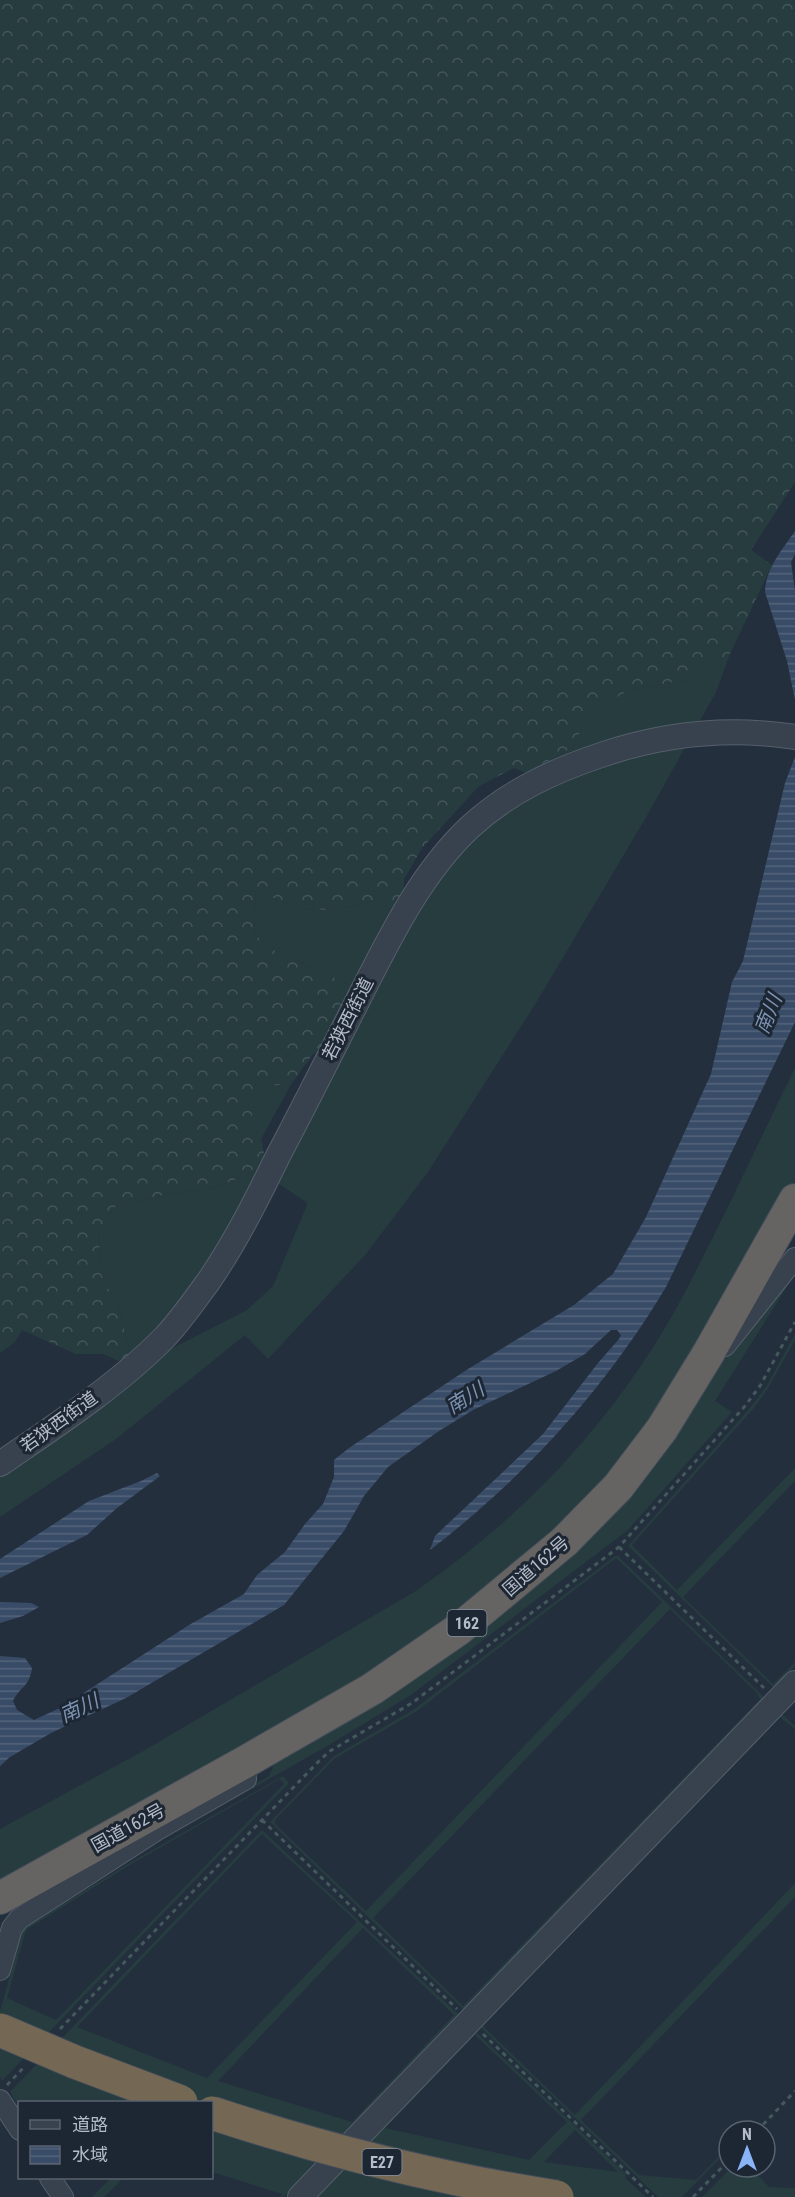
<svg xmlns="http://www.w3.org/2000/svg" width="795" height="2197" viewBox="0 0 795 2197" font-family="'Roboto Condensed','Noto Sans JP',sans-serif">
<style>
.grass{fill:#263c3f;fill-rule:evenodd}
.forest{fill:url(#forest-crowns)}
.water{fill:url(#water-rules)}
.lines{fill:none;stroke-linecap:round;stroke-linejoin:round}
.minor-casing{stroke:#565f6c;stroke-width:22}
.tertiary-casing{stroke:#565f6c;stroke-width:26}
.trunk-casing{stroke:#434c59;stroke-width:34}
.path{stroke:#44595c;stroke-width:3;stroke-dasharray:4.5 4.5;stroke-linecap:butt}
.minor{stroke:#38414e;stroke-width:20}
.tertiary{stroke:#38414e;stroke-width:24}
.trunk{stroke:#656462;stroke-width:32}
.motorway-bridge-casing{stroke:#434c59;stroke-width:35;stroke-linecap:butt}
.motorway-bridge{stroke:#746855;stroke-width:33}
.labels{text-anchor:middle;stroke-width:6;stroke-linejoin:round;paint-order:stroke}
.shield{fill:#1d2633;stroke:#878f9c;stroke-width:1.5}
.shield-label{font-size:16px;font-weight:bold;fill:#b4bcc9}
.street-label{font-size:18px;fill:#b4bcc9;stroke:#1d2633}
.water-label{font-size:20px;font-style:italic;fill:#7c92b1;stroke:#1d2633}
</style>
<defs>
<pattern id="forest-crowns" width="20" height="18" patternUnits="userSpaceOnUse" patternTransform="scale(1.5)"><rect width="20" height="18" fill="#263c3f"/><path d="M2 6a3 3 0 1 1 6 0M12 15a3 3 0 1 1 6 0" fill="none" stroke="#435659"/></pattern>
<pattern id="water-rules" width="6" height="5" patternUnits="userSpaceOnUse" patternTransform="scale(1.5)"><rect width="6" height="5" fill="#394c67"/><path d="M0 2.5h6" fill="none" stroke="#53647b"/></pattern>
</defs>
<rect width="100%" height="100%" fill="#242f3e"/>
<path class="grass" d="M 730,654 L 716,692 L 648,814 L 536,1003 L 428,1172 L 366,1254 L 268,1359 L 245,1335 L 116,1439 L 0,1517 L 0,1473 L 165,1352 L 247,1310 L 273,1286 L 307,1205 L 306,1202 L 276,1182 C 301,1132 326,1083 351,1034 C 391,955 437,854 516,808 L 527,773 L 573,747 L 590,712 L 630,690 L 685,680 Z
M 256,889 L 298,909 L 334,910 L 377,900 L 392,911 L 354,987 L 269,948 L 254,933 Z
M 795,1068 L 795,1184 L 741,1282 L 636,1452 L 454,1624 L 0,1890 L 0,1829 L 145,1750 L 414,1592 C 508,1527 583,1453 646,1358 C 677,1312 701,1261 726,1211 C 749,1163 772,1115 795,1068 Z
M 292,1083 L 261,1139 L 252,1127 L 252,1096 L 271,1086 Z
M 258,1171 L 215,1253 L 170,1315 L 131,1355 L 119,1309 L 102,1276 L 98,1231 L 115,1207 L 164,1195 L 216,1187 Z
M 795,1265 L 795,1274 L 715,1401 L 732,1412 L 628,1530 L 411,1695 L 329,1745 L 126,1860 L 269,1776 L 279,1752 L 439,1654 L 715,1367 L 736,1344 Z
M 795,1334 L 795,1340 L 767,1390 L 754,1408 L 632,1545 L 677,1590 L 795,1468 L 795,1481 L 683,1597 L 773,1684 L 795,1662 L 795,1666 L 774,1688 L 628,1546 L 750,1408 L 766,1387 Z
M 615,1556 L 618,1556 L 765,1698 L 464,2010 L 270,1822 L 334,1756 L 413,1710 ZM 616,1558 L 662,1602 L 366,1911 L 275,1824 L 275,1820 L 334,1759 L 417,1711 ZM 670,1609 L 757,1693 L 760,1699 L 463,2006 L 373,1918 Z
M 781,1713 L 795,1726 L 795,1729 L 780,1717 L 483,2026 L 575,2115 L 795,1883 L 795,1897 L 581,2120 L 639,2175 L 696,2180 L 729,2146 L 729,2149 L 682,2197 L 658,2197 L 479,2026 Z
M 283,1776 L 289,1783 L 2,2081 L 0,2076 L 0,2011 L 15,1958 L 14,1956 L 19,1935 L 26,1927 L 126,1865 ZM 280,1779 L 284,1784 L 56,2020 L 7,1998 L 25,1933 L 29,1928 L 128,1866 Z
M 262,1830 L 458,2014 L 284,2197 L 280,2197 L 282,2194 L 212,2172 L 212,2102 L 25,2102 L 18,2100 L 16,2102 L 10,2092 ZM 262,1834 L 357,1922 L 207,2078 L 77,2027 ZM 363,1928 L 454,2015 L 352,2122 L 218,2081 Z
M 475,2031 L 626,2174 L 625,2178 L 646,2197 L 315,2197 ZM 475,2035 L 567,2122 L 529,2160 L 385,2128 ZM 575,2130 L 618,2172 L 544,2162 Z
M 732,2167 L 750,2167 L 769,2187 L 795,2188 L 795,2197 L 702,2197 Z
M 111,2178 L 123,2178 L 104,2197 L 92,2197 Z"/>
<path class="forest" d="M 0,0 L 795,0 L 795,482 L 751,550 L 772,565 L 730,654 L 685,680 L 630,690 L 590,712 L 573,747 L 527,773 L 514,768 L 479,786 L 422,848 L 404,879 L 404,891 L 392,911 L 377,900 L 334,910 L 298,909 L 256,890 L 254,933 L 269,948 L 354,987 L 319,1053 L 313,1054 L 292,1083 L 271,1086 L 252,1096 L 252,1127 L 261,1139 L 265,1158 L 258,1171 L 216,1187 L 164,1195 L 115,1207 L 98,1231 L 102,1276 L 119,1309 L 131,1355 L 121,1362 L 103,1354 L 76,1354 L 22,1330 L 15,1342 L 0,1353 Z"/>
<path class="water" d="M 795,531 L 795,554 L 791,562 L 795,591 L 795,700 L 787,661 L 765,592 C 766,568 782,550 795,531 Z
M 795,757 L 795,1022 L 666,1287 C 605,1389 525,1477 430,1550 L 435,1536 L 543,1434 L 598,1363 L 619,1339 L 621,1335 L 617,1330 L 611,1330 L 585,1354 L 556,1371 L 473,1410 L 439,1431 L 388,1467 L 364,1496 L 344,1531 L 284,1605 L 126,1698 L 51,1733 L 10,1757 L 0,1766 L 0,1656 L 25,1658 L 32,1668 C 29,1688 21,1685 13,1701 L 17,1710 L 34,1720 L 62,1707 L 189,1625 L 244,1594 L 257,1575 L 285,1552 L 305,1524 L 323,1504 L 334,1477 L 334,1460 L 349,1448 L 468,1369 L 574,1305 L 613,1274 L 646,1217 L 711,1074 L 732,982 L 743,961 L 785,783 Z
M 157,1473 L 160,1476 L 117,1508 L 87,1535 L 0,1578 L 0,1559 L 89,1501 L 141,1481 Z
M 0,1602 L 31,1603 L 39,1607 L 23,1616 L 0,1623 Z"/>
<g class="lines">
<defs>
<path id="minor" d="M 725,1346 L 795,1258
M 0,1970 L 12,1928 L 19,1919 L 157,1830 L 246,1779 L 245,1768
M 0,2100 L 20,2130
M 50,2178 L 63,2197"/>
<path id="tertiary" d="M 0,1464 C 55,1426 118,1385 165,1337 C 181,1320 194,1301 208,1282 C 235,1243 257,1199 278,1156 C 306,1103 333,1049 360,996 C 390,937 421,873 470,827 C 508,792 553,771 601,755 C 663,734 730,727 795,737
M 300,2197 L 795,1683"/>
<path id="trunk" d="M 0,1898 L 245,1762 L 372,1689 L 459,1629 L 564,1542 L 618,1487 L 662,1429 L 708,1354 L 795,1200"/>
</defs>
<use href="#minor" class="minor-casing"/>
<use href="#tertiary" class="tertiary-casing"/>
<use href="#trunk" class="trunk-casing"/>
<path class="path" d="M 619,1547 L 764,1688
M 262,1820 L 457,2009
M 60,2029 L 319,1761 L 330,1751 L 412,1703 L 619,1547 L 745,1406 L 760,1386 L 795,1322
M 483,2034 L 653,2197
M 7,2085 L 25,2066
M 757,2131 L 795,2091
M 693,2197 L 729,2160"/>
<use href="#minor" class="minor"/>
<use href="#tertiary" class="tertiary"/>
<use href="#trunk" class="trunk"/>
<defs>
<path id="motorway-bridge" d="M 0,2030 L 75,2062 L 181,2102
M 212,2113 C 324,2150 439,2179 557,2197"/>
</defs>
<use href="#motorway-bridge" class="motorway-bridge-casing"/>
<use href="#motorway-bridge" class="motorway-bridge"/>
</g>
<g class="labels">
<g class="shield">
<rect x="447.5" y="1610" width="39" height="26" rx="4.5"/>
<rect x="362.5" y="2149" width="39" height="26" rx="4.5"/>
</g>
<g class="shield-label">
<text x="467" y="1629">162</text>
<text x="382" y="2168">E27</text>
</g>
<g class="street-label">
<text transform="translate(348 1019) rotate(-63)" y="6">若狭西街道</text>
<text transform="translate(59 1422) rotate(-36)" y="6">若狭西街道</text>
<text transform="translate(536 1566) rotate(-41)" y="6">国道162号</text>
<text transform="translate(128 1828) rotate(-29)" y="6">国道162号</text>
</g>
<g class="water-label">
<text transform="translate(768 1014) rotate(-68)" y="7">南川</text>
<text transform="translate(465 1398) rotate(-32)" y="7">南川</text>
<text transform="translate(79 1708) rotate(-25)" y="7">南川</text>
</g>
</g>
<rect x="18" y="2101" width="195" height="78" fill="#1d2633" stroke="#59626f" stroke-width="1.5"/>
<rect x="30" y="2120" width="30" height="9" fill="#38414e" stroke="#59626f" stroke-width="1.5"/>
<text x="72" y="2131" font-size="18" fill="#b4bcc9">道路</text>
<rect x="30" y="2146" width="30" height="18" fill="url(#water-rules)" stroke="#59626f" stroke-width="1.5"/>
<text x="72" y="2161" font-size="18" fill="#b4bcc9">水域</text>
<g transform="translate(747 2149)"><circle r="28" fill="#1d2633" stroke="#59626f" stroke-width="1.5"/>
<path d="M0-4.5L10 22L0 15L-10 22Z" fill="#8ab4f8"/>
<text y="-9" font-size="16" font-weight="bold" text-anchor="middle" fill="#b4bcc9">N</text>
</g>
</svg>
